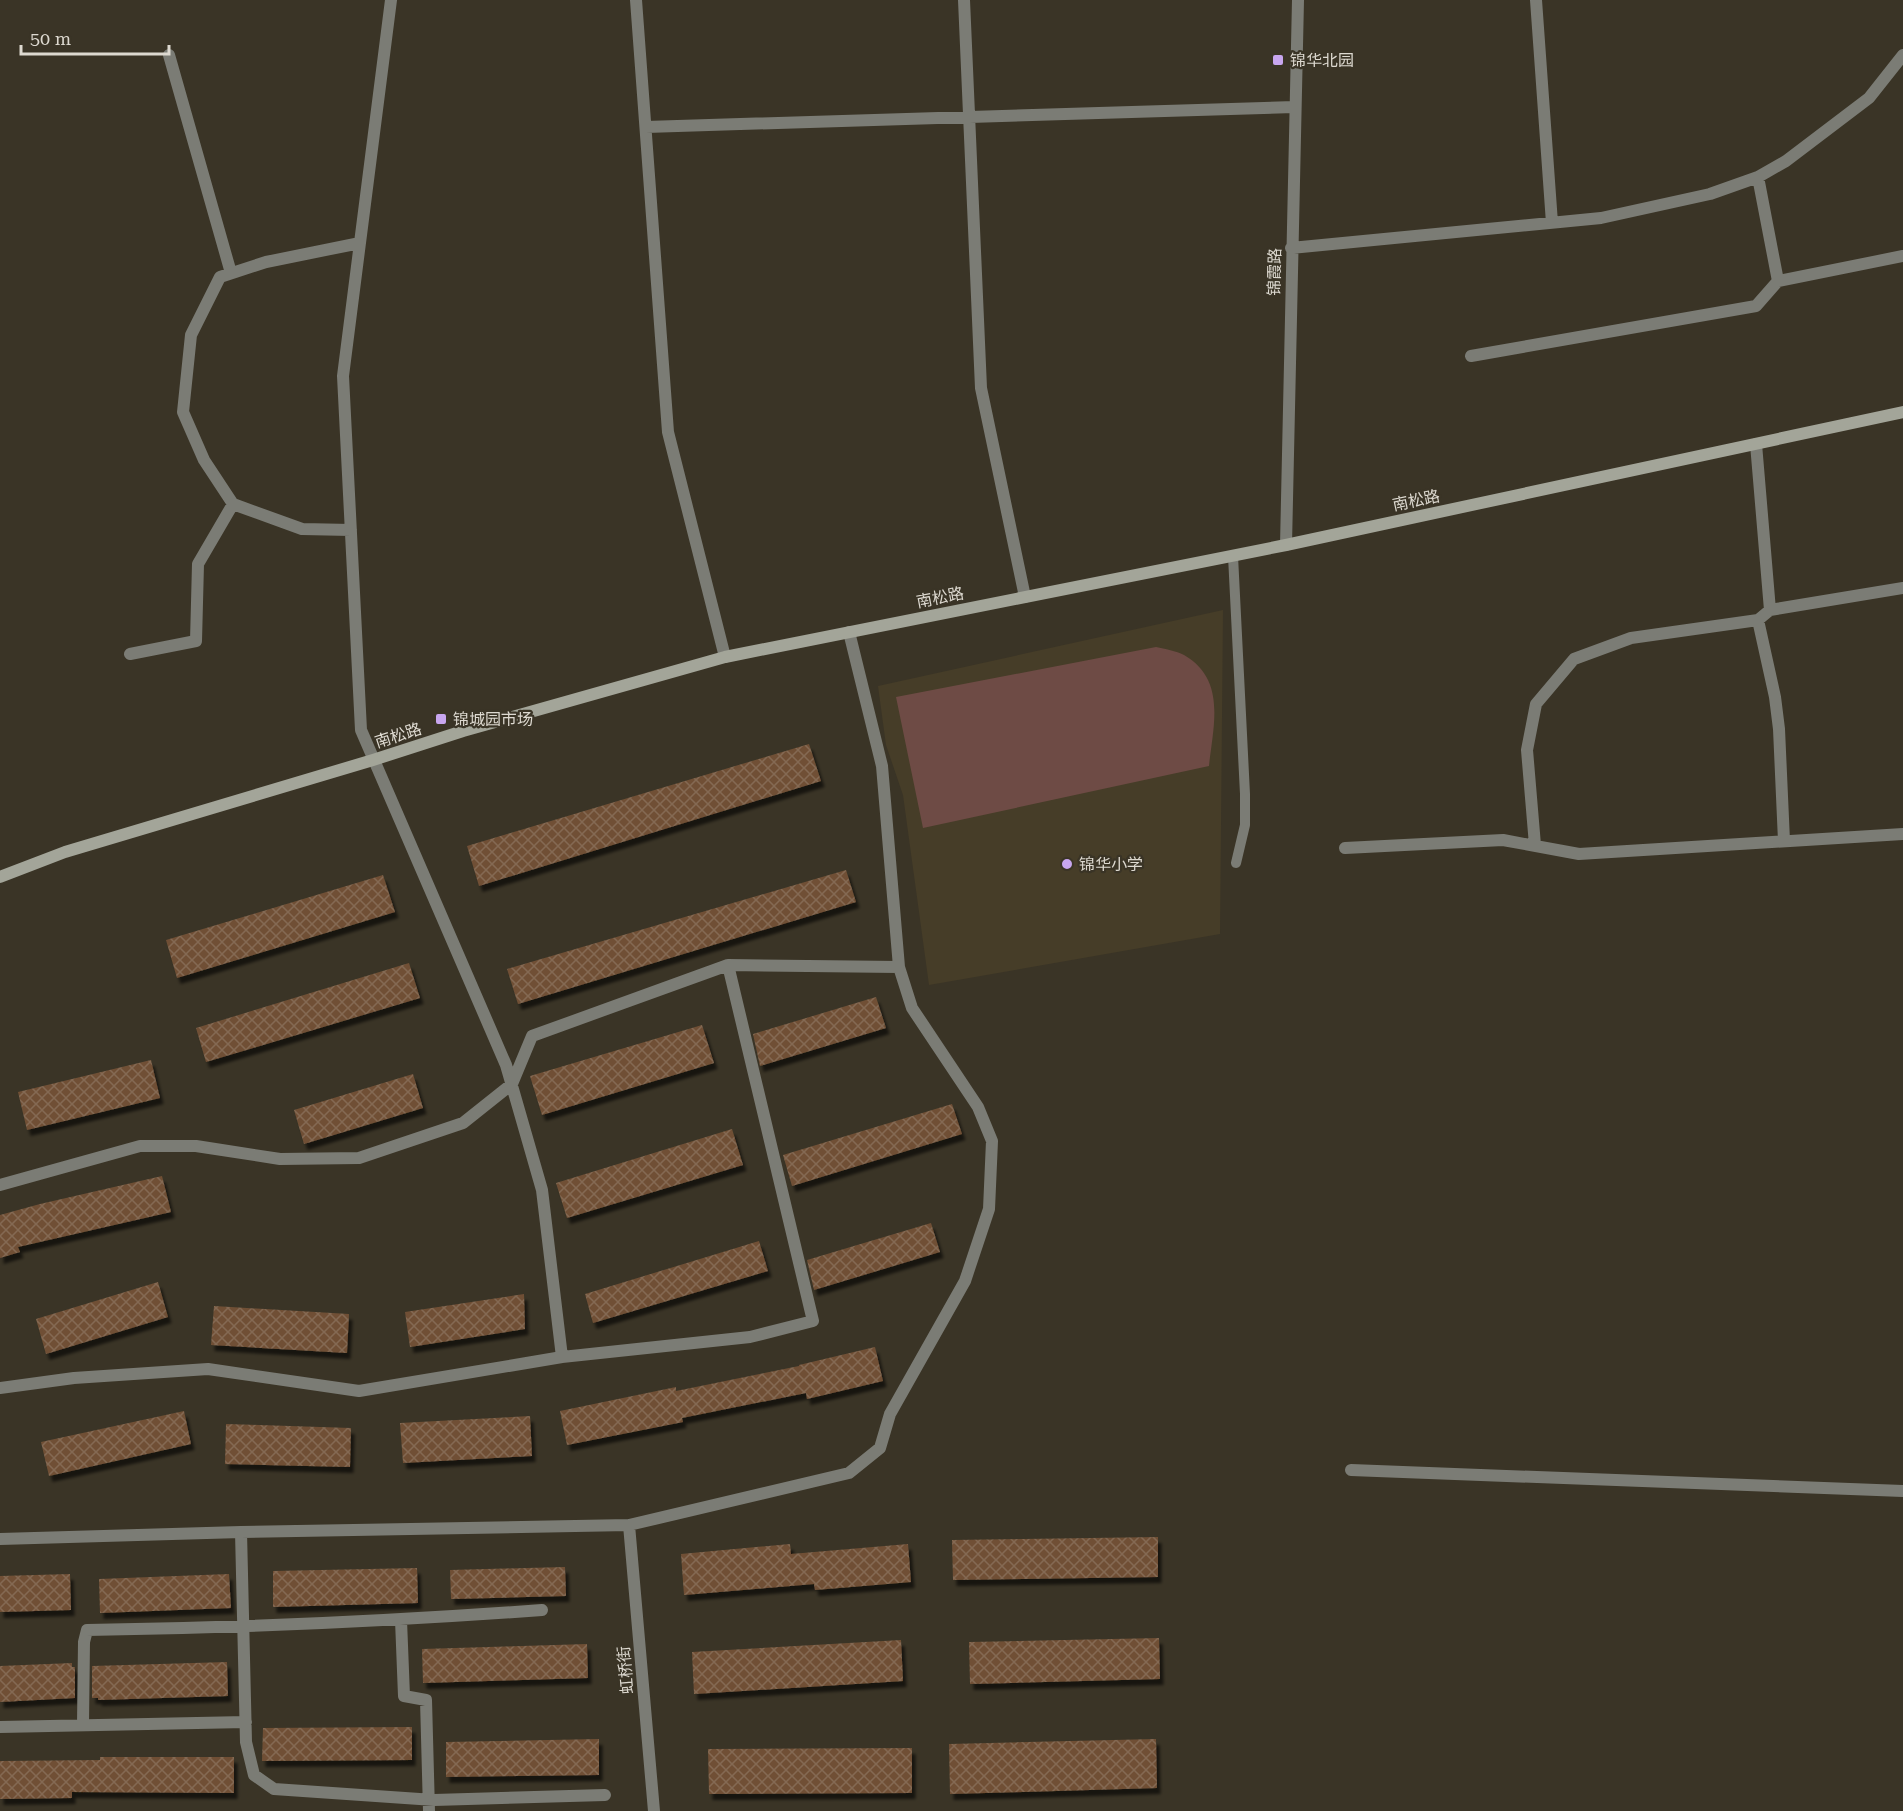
<svg xmlns="http://www.w3.org/2000/svg" width="1903" height="1811" viewBox="0 0 1903 1811" font-family="'Roboto Serif','Noto Sans SC',serif">
<style>
.built{fill:#463d28}
.pitch{fill:#6e4b45}
.building{fill:url(#building-cross-hatch);filter:url(#shadow)}
.lines{fill:none;stroke-linecap:round;stroke-linejoin:round}
.lane{stroke:#7b7c75;stroke-width:10}
.street{stroke:#7b7c75;stroke-width:12}
.secondary{stroke:#a3a599;stroke-width:12}
.poi-dot{fill:#c8a6ef;stroke:#3a3426;stroke-width:2}
.labels{text-anchor:middle;stroke-width:4.5;stroke-linejoin:round;paint-order:stroke}
.poi-label{font-size:16px;fill:#ddd9d0;stroke:#3a3426;text-anchor:start}
.street-label{font-size:16px;fill:#ddd9d0;stroke:#3a3426}
</style>
<defs>
<pattern id="building-cross-hatch" width="8" height="8" patternUnits="userSpaceOnUse" patternTransform="scale(1.5)"><rect width="8" height="8" fill="#705036"/><path d="M0 0l8 8M0 8l8-8" fill="none" stroke="#846952"/></pattern>
<filter id="shadow"><feDropShadow dx="3.5" dy="6" stdDeviation="1.5" flood-color="#0009"/></filter>
</defs>
<rect width="100%" height="100%" fill="#3a3426"/>
<path class="built" d="M 1223,610 L 1220,934 L 929,985 L 903,795 L 886,745 L 878,686 Z"/>
<path class="pitch" d="M 1156,647 C 1165,649 1176,651 1184,655 C 1227,680 1213,726 1209,766 L 923,828 L 896,697 Z"/>
<path class="building" d="M 809,744 L 821,781 L 479,886 L 467,846 Z
M 846,870 L 856,902 L 518,1004 L 507,969 Z
M 383,875 L 395,912 L 177,978 L 166,940 Z
M 409,963 L 420,998 L 206,1062 L 196,1028 Z
M 876,997 L 886,1028 L 760,1066 L 753,1034 Z
M 702,1025 L 714,1063 L 542,1115 L 530,1076 Z
M 151,1060 L 160,1098 L 27,1130 L 18,1092 Z
M 413,1074 L 423,1108 L 304,1144 L 294,1110 Z
M 952,1104 L 962,1134 L 792,1186 L 783,1155 Z
M 732,1129 L 743,1165 L 567,1218 L 556,1183 Z
M 162,1176 L 171,1212 L 18,1247 L 20,1252 L 0,1258 L 0,1215 L 40,1204 Z
M 931,1223 L 940,1252 L 814,1290 L 807,1260 Z
M 759,1241 L 768,1271 L 593,1323 L 585,1294 Z
M 158,1282 L 168,1317 L 46,1354 L 36,1319 Z
M 524,1294 L 525,1329 L 410,1347 L 405,1312 Z
M 214,1306 L 349,1314 L 347,1353 L 211,1345 Z
M 875,1347 L 883,1381 L 807,1399 L 806,1393 L 682,1418 L 683,1422 L 567,1445 L 560,1411 L 676,1387 L 676,1391 L 799,1366 L 799,1365 Z
M 184,1411 L 191,1444 L 49,1476 L 41,1442 Z
M 530,1416 L 532,1456 L 403,1463 L 400,1423 Z
M 226,1424 L 351,1428 L 350,1467 L 225,1464 Z
M 1158,1537 L 1158,1577 L 953,1580 L 952,1540 Z
M 790,1544 L 791,1554 L 908,1544 L 911,1582 L 815,1590 L 814,1584 L 684,1595 L 681,1554 Z
M 565,1567 L 566,1596 L 451,1599 L 450,1570 Z
M 417,1568 L 418,1603 L 273,1607 L 273,1571 Z
M 70,1574 L 71,1610 L 0,1612 L 0,1576 Z
M 229,1574 L 231,1608 L 100,1613 L 99,1579 Z
M 1159,1638 L 1160,1679 L 970,1684 L 969,1642 Z
M 901,1640 L 903,1681 L 694,1694 L 692,1652 Z
M 587,1644 L 588,1678 L 423,1683 L 422,1649 Z
M 227,1662 L 228,1696 L 98,1700 L 98,1698 L 92,1698 L 92,1666 Z
M 72,1663 L 72,1667 L 75,1667 L 75,1698 L 0,1702 L 0,1666 Z
M 412,1727 L 412,1760 L 262,1761 L 263,1728 Z
M 599,1739 L 599,1775 L 446,1777 L 446,1742 Z
M 1156,1739 L 1157,1788 L 950,1794 L 949,1744 Z
M 912,1748 L 912,1793 L 709,1794 L 708,1749 Z
M 100,1757 L 234,1757 L 234,1793 L 72,1792 L 72,1798 L 0,1799 L 0,1761 L 100,1760 Z"/>
<g class="lines">
<path class="lane" d="M 1233,556 L 1245,794 L 1245,825 L 1236,863"/>
<path class="street" d="M 391,0 L 343,376 L 361,730 L 506,1065 L 542,1190 L 562,1357
M 636,0 L 668,432 L 725,657
M 964,0 L 981,388 L 1025,597
M 1536,0 L 1552,223
M 169,55 L 231,273
M 646,127 L 1294,107
M 1291,248 L 1601,218 L 1710,194 L 1758,177 L 1786,161 L 1869,98 L 1903,55
M 1778,281 L 1903,256
M 1471,356 L 1756,306 L 1778,281 L 1758,177
M 1756,444 L 1770,610
M 351,530 L 302,529 L 233,504 L 204,460 L 183,412 L 191,335 L 220,277 L 266,262 L 360,243
M 1286,545 L 1298,0
M 1758,620 L 1775,697 L 1779,729 L 1784,841
M 130,654 L 196,641 L 198,564 L 233,504
M 1535,845 L 1527,750 L 1536,704 L 1574,659 L 1631,638 L 1758,620 L 1770,610 L 1903,588
M 1345,848 L 1503,840 L 1579,854 L 1903,834
M 0,1185 L 140,1146 L 196,1146 L 280,1159 L 359,1158 L 463,1123 L 512,1084 L 532,1036 L 728,965
M 0,1388 L 74,1378 L 208,1369 L 359,1391 L 562,1357 L 750,1337 L 813,1321 L 728,965 L 899,967
M 1351,1470 L 1903,1491
M 629,1525 L 654,1811
M 241,1532 L 246,1742 L 254,1775 L 274,1789 L 434,1800 L 605,1795
M 0,1539 L 241,1532 L 629,1525 L 849,1473 L 880,1448 L 890,1414 L 965,1281 L 989,1209 L 992,1141 L 978,1107 L 912,1008 L 899,967 L 882,766 L 849,632
M 401,1620 L 404,1696 L 426,1700 L 429,1811
M 83,1724 L 84,1642 L 87,1630 C 240,1628 391,1621 542,1610
M 0,1727 L 246,1722"/>
<path class="secondary" d="M 0,877 L 65,852 L 373,760 L 463,731 L 725,657 L 1286,545 L 1903,412"/>
</g>
<g class="poi-dot">
<rect x="1272" y="54" width="12" height="12" rx="3"/>
<rect x="435" y="713" width="12" height="12" rx="3"/>
<circle cx="1067" cy="864" r="6"/>
</g>
<g class="labels">
<g class="poi-label">
<text x="1290" y="66">锦华北园</text>
<text x="453" y="725">锦城园市场</text>
<text x="1079" y="870">锦华小学</text>
</g>
<g class="street-label">
<text transform="translate(1274 272) rotate(-89)" y="6">锦霞路</text>
<text transform="translate(1416 500) rotate(-12)" y="6">南松路</text>
<text transform="translate(940 597) rotate(-11)" y="6">南松路</text>
<text transform="translate(398 735) rotate(-18)" y="6">南松路</text>
<text transform="translate(625 1670) rotate(-95)" y="6">虹桥街</text>
</g>
</g>
<path d="M21 45v9h148v-9" fill="none" stroke="#ddd9d0" stroke-width="3"/>
<text x="30" y="45" font-size="18" fill="#ddd9d0" stroke="#3a3426" stroke-width="4.5" paint-order="stroke">50 m</text>
</svg>
